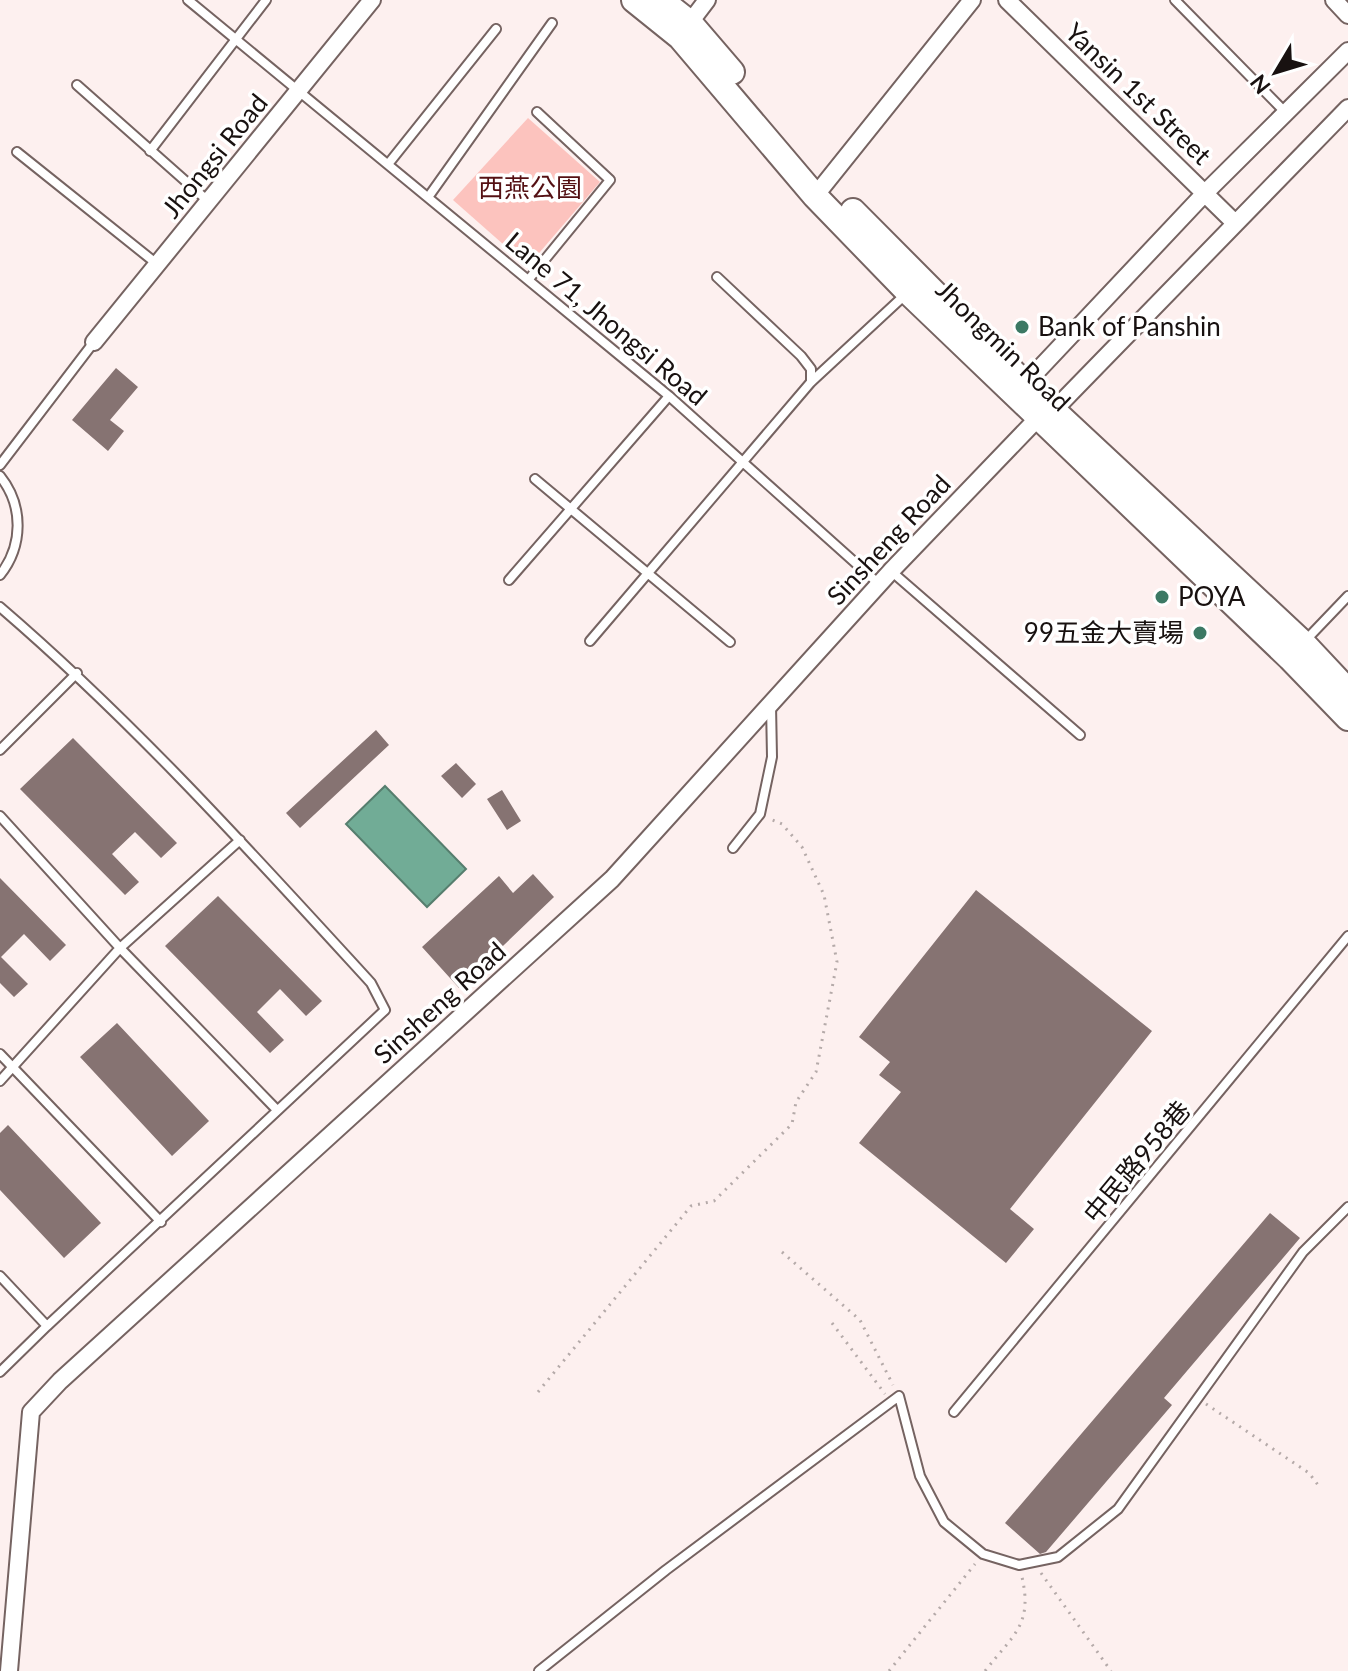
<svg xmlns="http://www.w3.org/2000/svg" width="1348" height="1671" viewBox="0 0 1348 1671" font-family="Lato,'Noto Sans TC',sans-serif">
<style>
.green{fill:#fcc3be}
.water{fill:#71ac96;stroke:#567e6e;stroke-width:2}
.building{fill:#867372}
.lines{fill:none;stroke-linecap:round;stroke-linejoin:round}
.service-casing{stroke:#756361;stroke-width:12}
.minor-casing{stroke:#756361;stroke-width:20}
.secondary-casing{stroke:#756361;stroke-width:28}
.path{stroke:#b5aaa9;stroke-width:3;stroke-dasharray:2 6;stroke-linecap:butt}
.service{stroke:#fff;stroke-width:8}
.minor{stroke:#fff;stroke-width:16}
.secondary{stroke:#fff;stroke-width:24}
.poi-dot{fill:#3c7964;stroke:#fff;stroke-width:3}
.labels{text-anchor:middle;stroke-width:7;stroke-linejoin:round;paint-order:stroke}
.street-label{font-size:26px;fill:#181110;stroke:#fff}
.park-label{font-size:26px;fill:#541013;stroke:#fff}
.poi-label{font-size:26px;fill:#181110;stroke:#fff;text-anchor:start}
</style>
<rect width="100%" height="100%" fill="#fdf0ef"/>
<path class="green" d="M 528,118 L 600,182 L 528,266 L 453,200 Z"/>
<path class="water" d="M 385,786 L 466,869 L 427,907 L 346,824 Z"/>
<path class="building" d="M 116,368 L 138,387 L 110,420 L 124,431 L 108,451 L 72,420 Z
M 376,730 L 389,745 L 300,828 L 286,813 Z
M 73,738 L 177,843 L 161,858 L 135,832 L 112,854 L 139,882 L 125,895 L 20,789 Z
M 456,763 L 476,784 L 462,798 L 441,776 Z
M 502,790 L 521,821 L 507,830 L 487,799 Z
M 533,874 L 554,897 L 459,988 L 422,947 L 499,876 L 513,893 Z
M 0,878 L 66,945 L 50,961 L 24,934 L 1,957 L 28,984 L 14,997 L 0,983 Z
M 976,890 L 1152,1031 L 1010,1209 L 1034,1229 L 1006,1263 L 859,1143 L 901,1092 L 879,1075 L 890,1062 L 859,1037 Z
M 218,896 L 322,1001 L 306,1016 L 280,989 L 257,1012 L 284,1040 L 270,1053 L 165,946 Z
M 117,1023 L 209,1121 L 172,1156 L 80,1057 Z
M 8,1125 L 101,1223 L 64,1258 L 0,1190 L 0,1133 Z
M 1270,1213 L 1300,1238 L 1164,1398 L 1172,1405 L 1046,1552 L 1040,1554 L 1005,1523 Z"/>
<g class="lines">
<defs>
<path id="service" d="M 188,0 L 669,396 L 879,584
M 1175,0 L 1286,113
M 77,85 L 208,201
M 150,151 L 266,0
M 17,152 L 157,264
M 389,163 L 496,29
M 429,196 L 552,23
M 717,277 L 801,356 L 811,369 L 811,382
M 529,279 L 610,180 L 537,112
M 0,465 L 94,342
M 0,476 C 24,506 23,546 0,575
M 535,479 L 730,642
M 891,571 L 1080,735
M 509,580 L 669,396
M 0,607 C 134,722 252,853 371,983 L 385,1010 L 47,1326 L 0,1276
M 590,641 L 811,382 L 907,293
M 1304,642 L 1348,596
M 0,750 L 77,673
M 0,816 L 120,948 L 277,1110
M 733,848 L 760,814 L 772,757 L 771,705
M 0,1054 L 161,1222
M 0,1081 L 120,948 L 240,840
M 0,1372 L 47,1326
M 954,1412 L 1348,936
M 539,1671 L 666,1570 L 899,1396 L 920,1476 L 944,1522 L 983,1554 L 1019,1565 L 1058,1557 L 1118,1509 L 1303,1252 L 1348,1207"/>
<path id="minor" d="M 1007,0 L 1235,223
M 1334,0 L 1348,15
M 685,29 L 707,0
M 815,196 L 972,0
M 94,342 L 372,0
M 1028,391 L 1025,384 L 1205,193 L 1348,51
M 9,1671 L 31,1412 L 60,1381 L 612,879 L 891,571 L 1037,419 L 1054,410 L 1348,108"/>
<path id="secondary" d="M 634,0 L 680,37 L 815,196 L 908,292 L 1290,658 L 1348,718
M 661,0 L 690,23 L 732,72
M 853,211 L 1025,384 L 1303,643 L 1348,691"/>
</defs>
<use href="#service" class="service-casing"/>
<use href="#minor" class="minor-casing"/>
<use href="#secondary" class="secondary-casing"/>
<path class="path" d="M 782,1252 L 860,1320 L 893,1385
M 832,1323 L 885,1394
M 538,1392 L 691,1206 L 714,1201 L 792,1124 L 796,1102 L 816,1072 L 837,962 L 824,895 L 802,847 L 782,824 L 770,819
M 1206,1404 L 1309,1473 L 1321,1489
M 1041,1573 L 1111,1671
M 889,1671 L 975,1564
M 985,1671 C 1013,1635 1033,1625 1022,1577"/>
<use href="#service" class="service"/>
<use href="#minor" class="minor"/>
<use href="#secondary" class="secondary"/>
</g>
<g class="poi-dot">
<circle cx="1022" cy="327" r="8"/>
<circle cx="1162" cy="597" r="8"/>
<circle cx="1200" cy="633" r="8"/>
</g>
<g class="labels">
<g class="street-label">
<text transform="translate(1138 94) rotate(44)" y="9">Yansin 1st Street</text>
<text transform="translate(215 156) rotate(-51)" y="9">Jhongsi Road</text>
<text transform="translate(606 319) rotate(40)" y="9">Lane 71, Jhongsi Road</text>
<text transform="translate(1003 346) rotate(44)" y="9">Jhongmin Road</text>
<text transform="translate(889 540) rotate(-47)" y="9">Sinsheng Road</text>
<text transform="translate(440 1003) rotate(-42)" y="9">Sinsheng Road</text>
<text transform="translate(1137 1162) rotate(-50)" y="9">中民路958巷</text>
</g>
<g class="park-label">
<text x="530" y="197">西燕公園</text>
</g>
<g class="poi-label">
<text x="1038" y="336">Bank of Panshin</text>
<text x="1178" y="606">POYA</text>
<text x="1184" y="642" text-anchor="end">99五金大賣場</text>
</g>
</g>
<g transform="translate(1276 72) rotate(232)" stroke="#ffffff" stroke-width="6" paint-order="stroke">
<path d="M0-6L14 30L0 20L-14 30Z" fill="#181110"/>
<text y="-12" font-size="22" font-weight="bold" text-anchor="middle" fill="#181110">N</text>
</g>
</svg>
